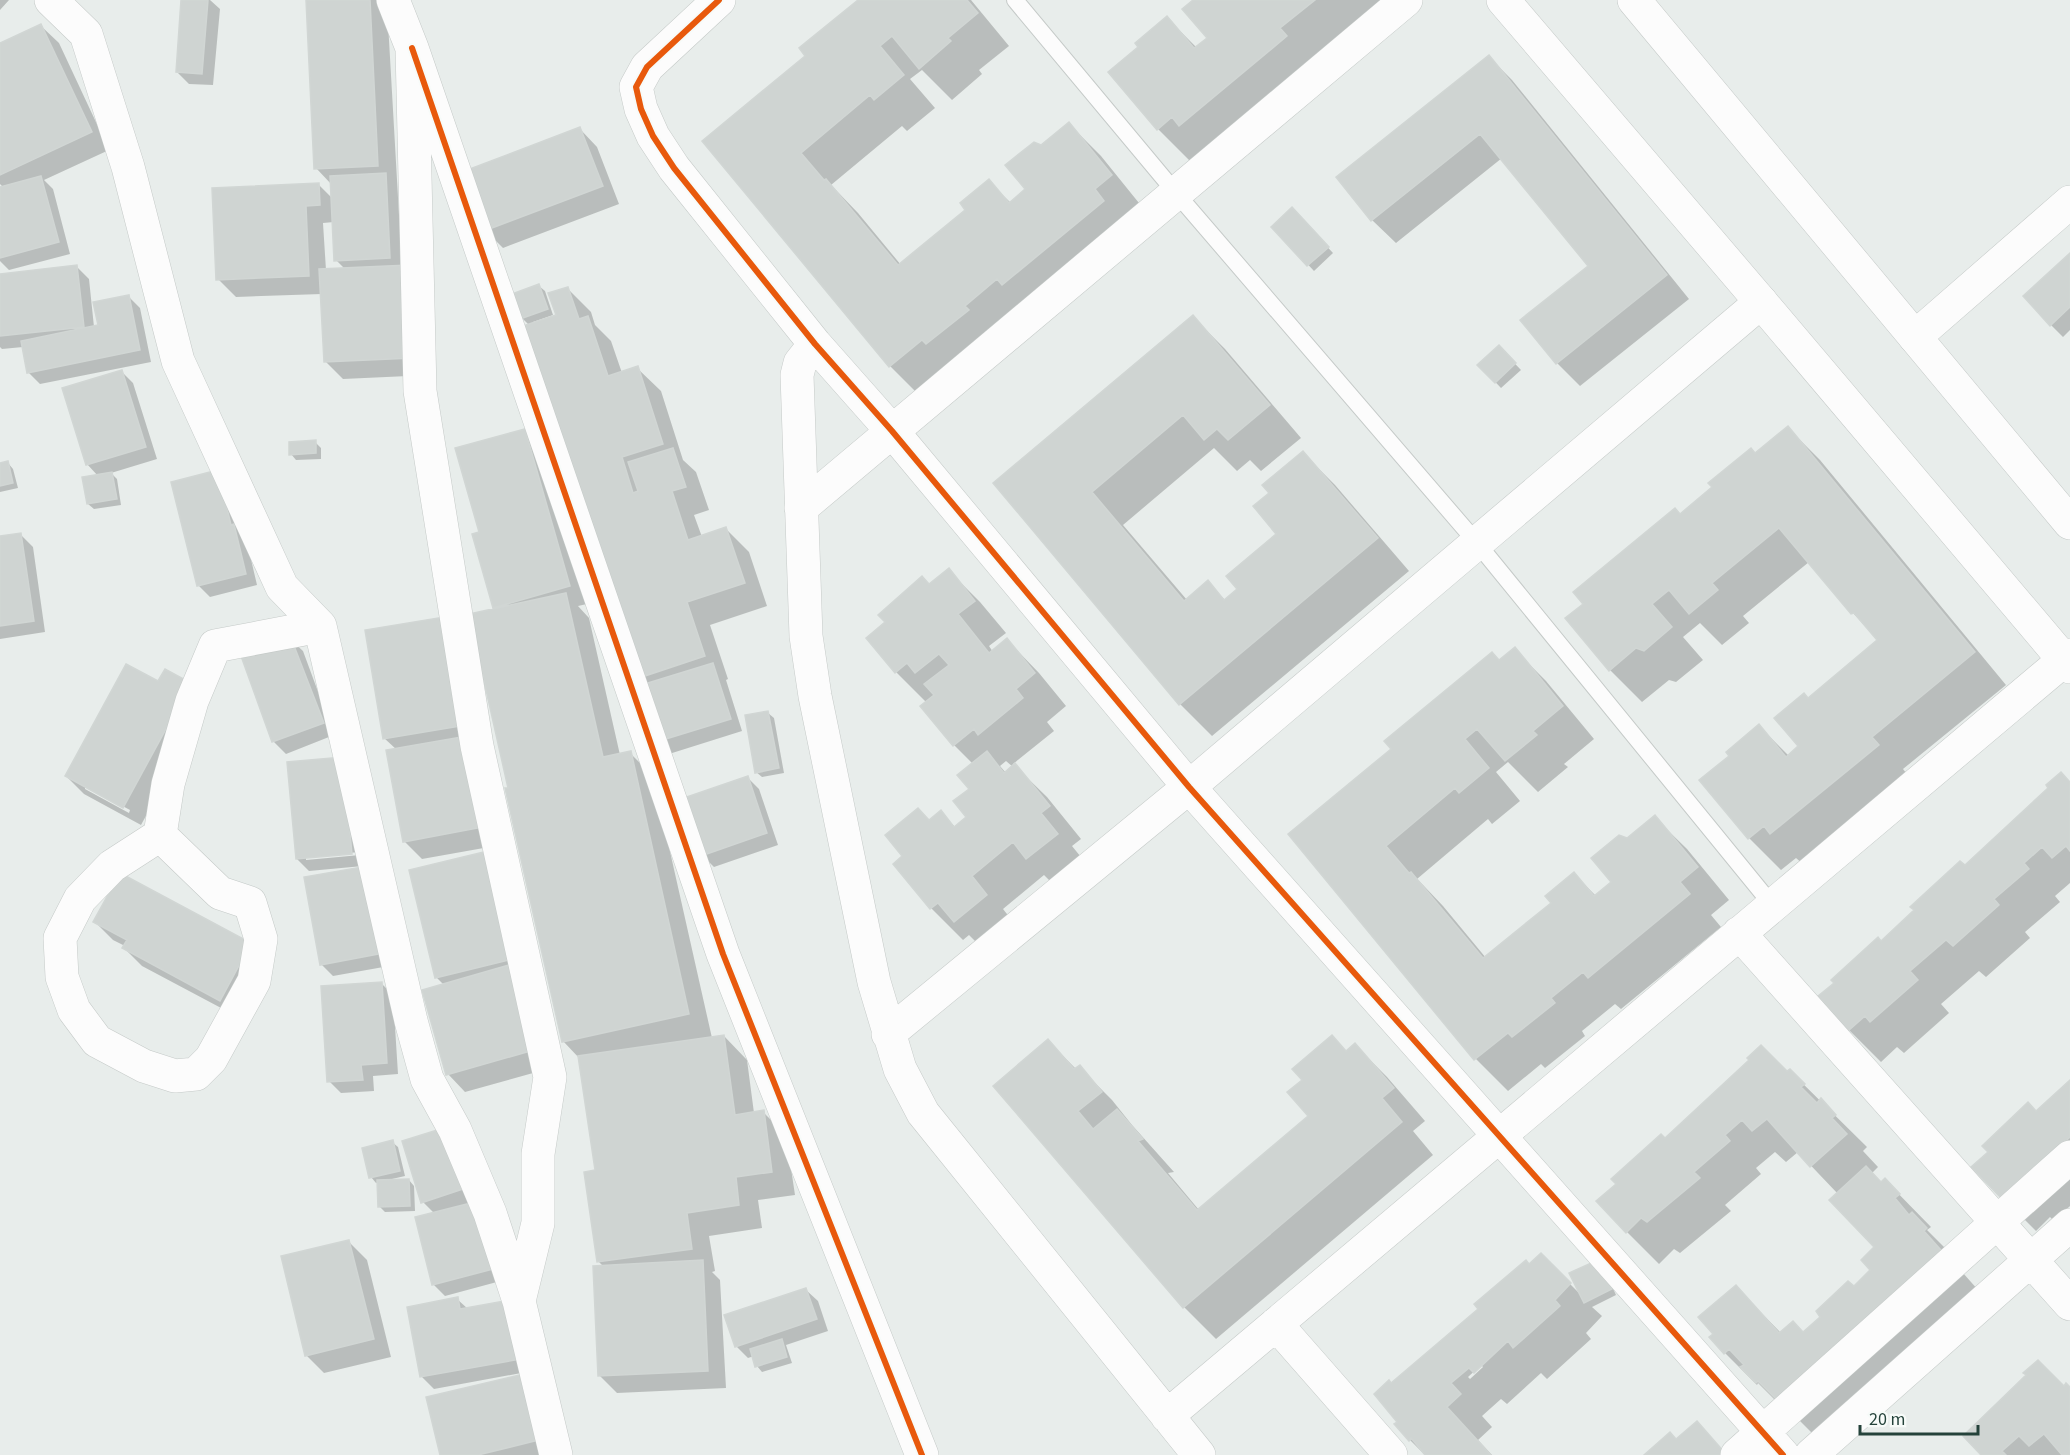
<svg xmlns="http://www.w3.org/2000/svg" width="2070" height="1455" viewBox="0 0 2070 1455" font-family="'Source Sans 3',sans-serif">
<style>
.shadow{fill:#0003;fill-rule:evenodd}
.building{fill:#cfd4d2;stroke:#d1d6d4;stroke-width:1.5}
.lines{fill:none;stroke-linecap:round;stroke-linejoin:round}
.service-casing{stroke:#c5cac8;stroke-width:18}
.minor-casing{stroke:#c5cac8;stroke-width:34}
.tertiary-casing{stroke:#c5cac8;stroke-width:34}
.service{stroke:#fcfcfc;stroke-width:16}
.minor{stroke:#fcfcfc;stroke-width:33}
.tertiary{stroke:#fcfcfc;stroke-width:33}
.cycleway-casing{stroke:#f7fbf9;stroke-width:10}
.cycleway{stroke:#e8590c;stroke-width:6}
</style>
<rect width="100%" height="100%" fill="#e8edeb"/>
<path class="shadow" d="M 0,0 L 9,0 L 0,10 Z
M 182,0 L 210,0 L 220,9 L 213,85 L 189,84 L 177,72 Z
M 307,0 L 382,0 L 387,5 L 402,267 L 430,375 L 343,379 L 325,361 L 322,294 L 236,297 L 218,279 L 318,184 L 332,198 L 332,185 L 316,168 ZM 334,222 L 336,260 L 345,269 L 326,270 L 323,223 Z
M 860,0 L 971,0 L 1009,46 L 979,70 L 982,74 L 952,100 L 922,70 L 910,79 L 935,108 L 907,131 L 902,126 L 831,185 L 858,213 L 901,265 L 967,210 L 988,181 L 1011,203 L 1028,189 L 1069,124 L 1101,156 L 1143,208 L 922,398 L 890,366 L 704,141 L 807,56 Z
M 1196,0 L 1386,0 L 1190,161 L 1158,129 L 1110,72 L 1140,47 L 1167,18 L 1197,48 L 1209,38 Z
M 41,26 L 59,43 L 109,150 L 44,180 L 53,189 L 70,254 L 9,270 L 0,261 L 0,188 L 3,187 L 0,184 L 0,45 Z
M 1489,57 L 1512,80 L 1689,299 L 1580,386 L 1557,363 L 1590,267 L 1502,158 L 1396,243 L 1372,220 Z
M 580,129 L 597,147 L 619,204 L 503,248 L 485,230 Z
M 1292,209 L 1333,253 L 1314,271 L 1273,227 Z
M 2070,255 L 2070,330 L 2063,337 L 2051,325 Z
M 77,267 L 89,279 L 94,327 L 100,326 L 128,296 L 140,308 L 151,362 L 40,384 L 28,372 L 23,347 L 2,349 L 0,347 L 0,276 Z
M 539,286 L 545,291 L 553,315 L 533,322 L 534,324 L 558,316 L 567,288 L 591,312 L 595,325 L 611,341 L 622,373 L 637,368 L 661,391 L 683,460 L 696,472 L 709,510 L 694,515 L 702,537 L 726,529 L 749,552 L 767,606 L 710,625 L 728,679 L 726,680 L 742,731 L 669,754 L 530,326 L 522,318 Z
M 1193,317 L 1225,349 L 1301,438 L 1261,471 L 1250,460 L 1237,471 L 1214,448 L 1123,525 L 1187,600 L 1207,582 L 1226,601 L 1239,589 L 1278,534 L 1271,494 L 1303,453 L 1335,485 L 1409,571 L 1212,736 L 1180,704 L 995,483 Z
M 1499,347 L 1521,370 L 1501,388 L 1479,365 Z
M 121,371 L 133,383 L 157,459 L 111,473 L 117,479 L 121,505 L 94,509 L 88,504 L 98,476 L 87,464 Z
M 1788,428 L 1820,460 L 2006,685 L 1903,769 L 1910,778 L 1804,865 L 1796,858 L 1781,870 L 1749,838 L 1731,756 L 1759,726 L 1789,756 L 1800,747 L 1879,641 L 1853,613 L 1809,562 L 1743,616 L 1749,623 L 1722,645 L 1700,623 L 1683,637 L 1703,660 L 1676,682 L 1669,680 L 1642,702 L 1610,670 L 1585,604 L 1680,515 Z
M 525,430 L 543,448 L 587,604 L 578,606 L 589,618 L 620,755 L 630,753 L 653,776 L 712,1038 L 724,1036 L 747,1060 L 754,1113 L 763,1112 L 786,1135 L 795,1195 L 758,1200 L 762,1228 L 709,1236 L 715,1271 L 712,1272 L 720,1280 L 726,1388 L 617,1393 L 599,1375 L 604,1267 L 598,1261 L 596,1171 L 580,1059 L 563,1041 L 510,790 L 497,610 L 494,607 L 481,533 Z
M 315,442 L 321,448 L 321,459 L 296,460 L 291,454 Z
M 8,463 L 13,469 L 18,488 L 0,492 L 0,465 Z
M 217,472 L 246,538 L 257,585 L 210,597 L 198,585 Z
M 21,535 L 33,547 L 45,632 L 0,639 L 0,538 Z
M 948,570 L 980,602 L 1006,633 L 989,646 L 993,652 L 1007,640 L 1039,673 L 1066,706 L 1047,722 L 1054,731 L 1013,764 L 1047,797 L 1081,839 L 1072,846 L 1089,867 L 1060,891 L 1044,875 L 1003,909 L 1018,928 L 987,953 L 969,935 L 963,940 L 931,908 L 904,856 L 929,821 L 941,812 L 955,827 L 969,817 L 973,764 L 954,745 L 922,707 L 927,703 L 896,672 L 868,638 ZM 1006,761 L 1013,767 L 1006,773 L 1000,766 Z
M 444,618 L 495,846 L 422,859 L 404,841 L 397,750 L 384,738 Z
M 291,640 L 303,651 L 334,735 L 286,754 L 274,742 L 243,657 Z
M 1514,649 L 1546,681 L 1594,739 L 1564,764 L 1568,767 L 1538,792 L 1508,762 L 1496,772 L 1520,801 L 1492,824 L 1488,819 L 1417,879 L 1423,885 L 1443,906 L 1486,958 L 1553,903 L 1574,874 L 1596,896 L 1613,883 L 1627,840 L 1654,817 L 1687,849 L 1729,900 L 1711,915 L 1721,927 L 1621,1009 L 1615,1004 L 1582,1031 L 1585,1036 L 1545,1068 L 1541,1064 L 1508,1091 L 1476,1059 L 1290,834 Z
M 158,683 L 208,702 L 141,825 L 84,794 L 66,776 ZM 85,786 L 130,810 L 129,813 L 85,789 Z
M 768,713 L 774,718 L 784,773 L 762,777 L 756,772 Z
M 354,770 L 363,866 L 309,871 L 297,859 ZM 359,852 L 360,855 L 306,860 L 306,857 Z
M 748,778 L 759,789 L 778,845 L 714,867 L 702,855 Z
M 2070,783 L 2070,883 L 2055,896 L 2060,902 L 2025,932 L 2030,938 L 1986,977 L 1979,971 L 1941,1004 L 1949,1013 L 1904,1053 L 1897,1047 L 1881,1062 L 1849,1030 L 1882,943 L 1965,867 Z
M 483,854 L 551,1068 L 465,1092 L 448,1074 L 444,985 L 436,977 Z
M 378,866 L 406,963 L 333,976 L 321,964 Z
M 95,922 L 250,944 L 238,1017 L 142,966 L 124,948 L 125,946 L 113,940 Z
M 381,983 L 393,995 L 398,1074 L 373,1076 L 374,1091 L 341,1093 L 329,1081 Z
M 1048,1041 L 1077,1070 L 1079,1067 L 1112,1100 L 1132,1125 L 1174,1172 L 1168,1173 L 1199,1210 L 1310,1116 L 1347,1052 L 1355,1045 L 1387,1077 L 1425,1121 L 1413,1131 L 1433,1155 L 1216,1339 L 1184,1307 L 995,1086 Z
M 1790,1071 L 1867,1147 L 1863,1151 L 1878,1167 L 1872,1173 L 1882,1183 L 1885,1180 L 1931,1227 L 1927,1230 L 1958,1261 L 1955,1264 L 1979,1291 L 1817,1438 L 1791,1412 L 1789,1414 L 1758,1383 L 1757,1385 L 1725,1353 L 1736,1287 L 1781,1333 L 1803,1333 L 1872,1270 L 1876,1247 L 1838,1194 L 1798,1152 L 1786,1162 L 1775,1152 L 1756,1168 L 1761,1174 L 1725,1205 L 1731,1211 L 1680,1253 L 1674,1249 L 1659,1264 L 1627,1232 L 1665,1140 Z
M 2070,1082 L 2070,1206 L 2054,1221 L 2050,1217 L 2036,1231 L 1973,1168 Z
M 446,1129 L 508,1279 L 445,1296 L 433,1284 L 435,1214 L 423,1202 Z
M 392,1142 L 398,1147 L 405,1176 L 392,1179 L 392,1181 L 409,1180 L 414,1186 L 415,1211 L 385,1212 L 380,1207 L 379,1182 L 376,1183 L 371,1177 Z
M 349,1242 L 367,1260 L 391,1357 L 324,1373 L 306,1355 Z
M 1541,1255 L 1581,1295 L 1603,1267 L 1616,1295 L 1592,1307 L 1602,1316 L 1586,1333 L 1591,1339 L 1547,1379 L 1541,1373 L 1507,1404 L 1501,1399 L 1482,1416 L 1492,1427 L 1478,1440 L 1492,1455 L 1425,1455 L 1410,1440 L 1399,1422 L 1391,1385 ZM 1481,1365 L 1483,1367 L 1470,1379 L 1468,1377 Z
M 806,1290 L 818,1301 L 828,1331 L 786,1345 L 792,1363 L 762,1372 L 757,1366 L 754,1356 L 748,1358 L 736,1346 Z
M 457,1299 L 468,1309 L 532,1371 L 434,1389 L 422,1377 Z
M 535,1388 L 550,1452 L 538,1455 L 442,1455 Z
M 2064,1388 L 2070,1389 L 2070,1455 L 1983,1455 Z"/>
<path class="building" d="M 181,0 L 208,0 L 202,74 L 176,72 Z
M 306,0 L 370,0 L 378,166 L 314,169 Z
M 858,0 L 967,0 L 978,13 L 948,38 L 951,41 L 919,69 L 892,36 L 880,46 L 904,75 L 874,100 L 870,95 L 801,153 L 824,180 L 826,179 L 898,265 L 965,210 L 960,203 L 989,179 L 1009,203 L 1025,189 L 1005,165 L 1034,142 L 1041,145 L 1069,122 L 1112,175 L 1095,189 L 1104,201 L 1002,285 L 997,279 L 965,306 L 969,310 L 926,344 L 922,340 L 889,367 L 702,141 L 805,56 L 799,48 Z
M 1193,0 L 1315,0 L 1280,28 L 1287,36 L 1179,126 L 1172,117 L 1157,130 L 1108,72 L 1138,47 L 1135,43 L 1167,16 L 1194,48 L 1207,38 L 1182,9 Z
M 41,24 L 92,132 L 0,175 L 0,43 Z
M 1489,55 L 1667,275 L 1556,364 L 1520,320 L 1588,266 L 1480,134 L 1371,221 L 1336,177 Z
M 580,127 L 603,186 L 484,231 L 462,172 Z
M 386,173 L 390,258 L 334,261 L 330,176 Z
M 41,176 L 59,242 L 0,258 L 0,187 Z
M 319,183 L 320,205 L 306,206 L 309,276 L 216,280 L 212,188 Z
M 1292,207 L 1329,247 L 1307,266 L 1271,227 Z
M 2070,253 L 2070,307 L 2050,326 L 2023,296 Z
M 77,265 L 84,327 L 0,336 L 0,274 Z
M 409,265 L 413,358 L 324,362 L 319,269 Z
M 539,284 L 548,309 L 520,319 L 512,294 Z
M 568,287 L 579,319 L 588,316 L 608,376 L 638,366 L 663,444 L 622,457 L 633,493 L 638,491 L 628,462 L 673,448 L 686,487 L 672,491 L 688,540 L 726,527 L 745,583 L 687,602 L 705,656 L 639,678 L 520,327 L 556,315 L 548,293 Z
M 129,295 L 140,350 L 27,373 L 21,341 L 98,325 L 93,302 Z
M 1193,315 L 1270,405 L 1228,440 L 1217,429 L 1204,440 L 1183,415 L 1092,492 L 1184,601 L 1208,580 L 1224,600 L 1237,589 L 1226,576 L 1276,534 L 1253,506 L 1269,493 L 1262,485 L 1303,451 L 1378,538 L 1179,705 L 993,483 Z
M 1499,345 L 1516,363 L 1495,383 L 1477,365 Z
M 122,370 L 146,447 L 86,465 L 62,388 Z
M 1788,426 L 1975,652 L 1872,737 L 1879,745 L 1770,834 L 1764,826 L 1748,839 L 1699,780 L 1729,756 L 1726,752 L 1759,724 L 1786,757 L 1798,746 L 1774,718 L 1804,693 L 1808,698 L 1877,640 L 1854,613 L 1851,614 L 1779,528 L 1712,583 L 1718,590 L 1689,614 L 1669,590 L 1652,604 L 1672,627 L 1644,651 L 1636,648 L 1609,671 L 1565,618 L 1583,604 L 1573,592 L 1675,508 L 1680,514 L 1712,487 L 1708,483 L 1751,448 L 1755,453 Z
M 525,429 L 570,586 L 493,608 L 472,534 L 479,532 L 455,448 Z
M 316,440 L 316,453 L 289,455 L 289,442 Z
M 8,461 L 13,483 L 0,486 L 0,463 Z
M 218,470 L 231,525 L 234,524 L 246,574 L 197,586 L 171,482 Z
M 112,472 L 117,499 L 87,504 L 82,477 Z
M 21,533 L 34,621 L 0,626 L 0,536 Z
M 949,568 L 975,601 L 958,614 L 989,653 L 1007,638 L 1035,673 L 1016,689 L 1023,698 L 978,735 L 974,729 L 953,746 L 920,706 L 934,695 L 924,684 L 949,665 L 939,654 L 915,673 L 907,663 L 895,673 L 866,638 L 885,622 L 878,615 L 922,576 L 929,584 Z
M 566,593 L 603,757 L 631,751 L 689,1014 L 562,1042 L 505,788 L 508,788 L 469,614 Z
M 444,617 L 461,726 L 383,739 L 365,630 Z
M 291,638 L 324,723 L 272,742 L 241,656 Z
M 1515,647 L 1563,706 L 1533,731 L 1537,735 L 1505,761 L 1477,729 L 1465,739 L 1489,768 L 1459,793 L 1455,788 L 1386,846 L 1409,873 L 1411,872 L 1483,958 L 1551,903 L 1545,896 L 1574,872 L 1594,896 L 1611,882 L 1591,858 L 1619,835 L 1627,838 L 1655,815 L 1698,867 L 1680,882 L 1690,894 L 1588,978 L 1583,972 L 1551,998 L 1555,1003 L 1512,1037 L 1508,1033 L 1474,1060 L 1288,834 L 1391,749 L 1384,741 L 1492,652 L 1499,660 Z
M 713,663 L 731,719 L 656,742 L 638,686 Z
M 126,664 L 158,681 L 165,669 L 191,683 L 123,808 L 65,776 Z
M 768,711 L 779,768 L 755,773 L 745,715 Z
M 461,737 L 478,828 L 403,842 L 386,750 Z
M 987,751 L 1004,773 L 1015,763 L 1050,806 L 1041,813 L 1058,834 L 1026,859 L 1013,842 L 972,876 L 987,895 L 954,922 L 938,903 L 930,909 L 893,864 L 902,856 L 885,835 L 918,808 L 929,820 L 941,810 L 954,827 L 966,817 L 953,801 L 969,789 L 957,775 Z
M 343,757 L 352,854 L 296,859 L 287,762 Z
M 2061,772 L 2070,782 L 2070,851 L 2066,846 L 2052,858 L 2042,847 L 2024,863 L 2029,869 L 1994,899 L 1999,905 L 1953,946 L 1946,940 L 1910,971 L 1918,980 L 1870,1022 L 1865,1016 L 1848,1031 L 1818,996 L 1834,983 L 1831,980 L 1878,937 L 1881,941 L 1914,910 L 1910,907 L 1960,861 L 1965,865 L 2048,788 L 2046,785 Z
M 748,776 L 767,833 L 701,856 L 681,799 Z
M 484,852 L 509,960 L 435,978 L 409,870 Z
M 379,864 L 395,951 L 320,965 L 304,877 Z
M 120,873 L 251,943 L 220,1001 L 122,948 L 127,940 L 93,922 Z
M 509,965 L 534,1050 L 446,1075 L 422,990 Z
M 382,982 L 387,1063 L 361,1065 L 363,1080 L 327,1082 L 321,986 Z
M 724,1035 L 735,1115 L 764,1110 L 772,1172 L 736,1177 L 739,1205 L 687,1213 L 692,1249 L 597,1262 L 584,1172 L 595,1170 L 578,1056 Z
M 1332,1035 L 1346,1051 L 1355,1043 L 1394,1088 L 1382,1098 L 1402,1122 L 1183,1308 L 993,1086 L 1048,1039 L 1074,1069 L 1080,1065 L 1102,1092 L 1078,1111 L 1093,1129 L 1117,1109 L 1143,1139 L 1138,1141 L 1197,1210 L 1308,1116 L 1287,1092 L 1302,1080 L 1292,1069 Z
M 1761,1045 L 1787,1071 L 1790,1069 L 1805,1084 L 1801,1087 L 1817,1103 L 1821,1098 L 1836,1115 L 1832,1118 L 1847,1134 L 1810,1167 L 1767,1119 L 1752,1131 L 1742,1120 L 1725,1135 L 1730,1141 L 1694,1172 L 1700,1178 L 1647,1222 L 1641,1218 L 1626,1233 L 1596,1201 L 1616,1184 L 1611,1179 L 1661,1134 L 1665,1138 L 1749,1060 L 1747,1058 Z
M 2070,1080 L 2070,1137 L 2003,1200 L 1971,1167 L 1988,1152 L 1982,1146 L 2028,1102 L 2036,1111 Z
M 447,1127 L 466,1188 L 421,1203 L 402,1141 Z
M 393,1140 L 400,1171 L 369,1178 L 362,1148 Z
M 1866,1166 L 1881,1182 L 1885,1178 L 1900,1194 L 1895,1198 L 1909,1215 L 1912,1212 L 1927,1228 L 1924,1231 L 1948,1258 L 1784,1407 L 1758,1381 L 1756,1383 L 1740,1367 L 1744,1365 L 1729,1349 L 1724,1354 L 1709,1337 L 1713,1334 L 1698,1317 L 1736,1285 L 1779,1333 L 1793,1321 L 1803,1332 L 1820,1317 L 1816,1311 L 1848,1281 L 1854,1286 L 1870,1270 L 1861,1260 L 1874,1247 L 1829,1200 Z
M 409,1179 L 410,1206 L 378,1207 L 377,1180 Z
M 479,1201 L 497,1268 L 432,1285 L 415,1217 Z
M 349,1240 L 374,1339 L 305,1356 L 281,1256 Z
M 1541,1253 L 1571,1283 L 1555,1300 L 1560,1306 L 1513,1348 L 1508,1341 L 1474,1373 L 1469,1368 L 1451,1383 L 1461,1394 L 1447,1407 L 1491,1455 L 1425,1455 L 1411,1438 L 1409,1441 L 1394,1424 L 1397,1422 L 1374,1394 L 1389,1380 L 1391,1383 L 1478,1309 L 1474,1304 L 1526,1260 L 1529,1264 Z
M 703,1260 L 708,1371 L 598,1376 L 593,1266 Z
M 1598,1260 L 1612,1289 L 1584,1303 L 1569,1273 Z
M 806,1288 L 817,1319 L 735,1347 L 724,1315 Z
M 458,1297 L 460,1309 L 510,1300 L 521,1359 L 420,1377 L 407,1307 Z
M 782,1339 L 787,1357 L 755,1367 L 750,1349 Z
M 2038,1360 L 2064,1386 L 2066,1383 L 2070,1387 L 2070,1455 L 2062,1455 L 2044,1434 L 2029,1446 L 2019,1436 L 2002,1451 L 2006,1455 L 1981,1455 L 1963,1436 L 2026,1375 L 2023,1373 Z
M 524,1374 L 539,1440 L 478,1455 L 440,1455 L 426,1397 Z
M 1697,1421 L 1725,1453 L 1723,1455 L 1644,1455 L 1670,1432 L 1676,1439 Z"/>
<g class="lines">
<defs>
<path id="service" d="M 1015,0 L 1176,193 L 1477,543 L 1773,906"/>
<path id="minor" d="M 51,0 L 86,34 L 128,167 L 178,361 L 282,587 L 320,626 L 411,1021 L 427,1079 L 455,1130 L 490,1213 L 519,1301
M 393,0 L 412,48 L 420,391 L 477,746 L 550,1077 L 538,1154 L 538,1223 L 519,1301 L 556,1455
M 719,0 L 647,67 L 636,87 L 641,109 L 653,136 L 674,168 L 815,344 L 892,431 L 1189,787 L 1783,1455
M 412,48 L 723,954 L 922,1455
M 1915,337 L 2070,202
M 815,344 L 800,363 L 797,375 L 806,636 L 815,696 L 874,982 L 900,1069 L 923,1113 L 1199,1455
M 801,508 L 1406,0
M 160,835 L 220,893 L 250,903 L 261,939 L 254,981 L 211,1059 L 196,1074 L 175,1076 L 144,1066 L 97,1041 L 74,1010 L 62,977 L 60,938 L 80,899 L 112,866 L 160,835 L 168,784 L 192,701 L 215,646 L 320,626
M 1739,933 L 2070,1304
M 888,1034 L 1189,787 L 1761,302
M 1276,1324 L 1391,1455
M 1167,1416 L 2070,655
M 1737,1455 L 2070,1157
M 1811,1455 L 2070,1225"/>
<path id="tertiary" d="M 1503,0 L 1761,302 L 2070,667
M 1634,0 L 2070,523"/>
</defs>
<use href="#service" class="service-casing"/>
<use href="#minor" class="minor-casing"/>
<use href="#tertiary" class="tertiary-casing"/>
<use href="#service" class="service"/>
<use href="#minor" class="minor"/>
<use href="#tertiary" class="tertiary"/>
<defs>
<path id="cycleway" d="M 719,0 L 647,67 L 636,87 L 641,109 L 653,136 L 674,168 L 815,344 L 892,431 L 1189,787 L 1783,1455
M 412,48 L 723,954 L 922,1455"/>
</defs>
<use href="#cycleway" class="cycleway-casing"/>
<use href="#cycleway" class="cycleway"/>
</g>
<path d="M1860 1425v9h118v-9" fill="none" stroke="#24423a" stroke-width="3"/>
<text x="1869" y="1425" font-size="18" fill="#24423a" stroke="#f7fbf9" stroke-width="4.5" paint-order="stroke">20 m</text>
</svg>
